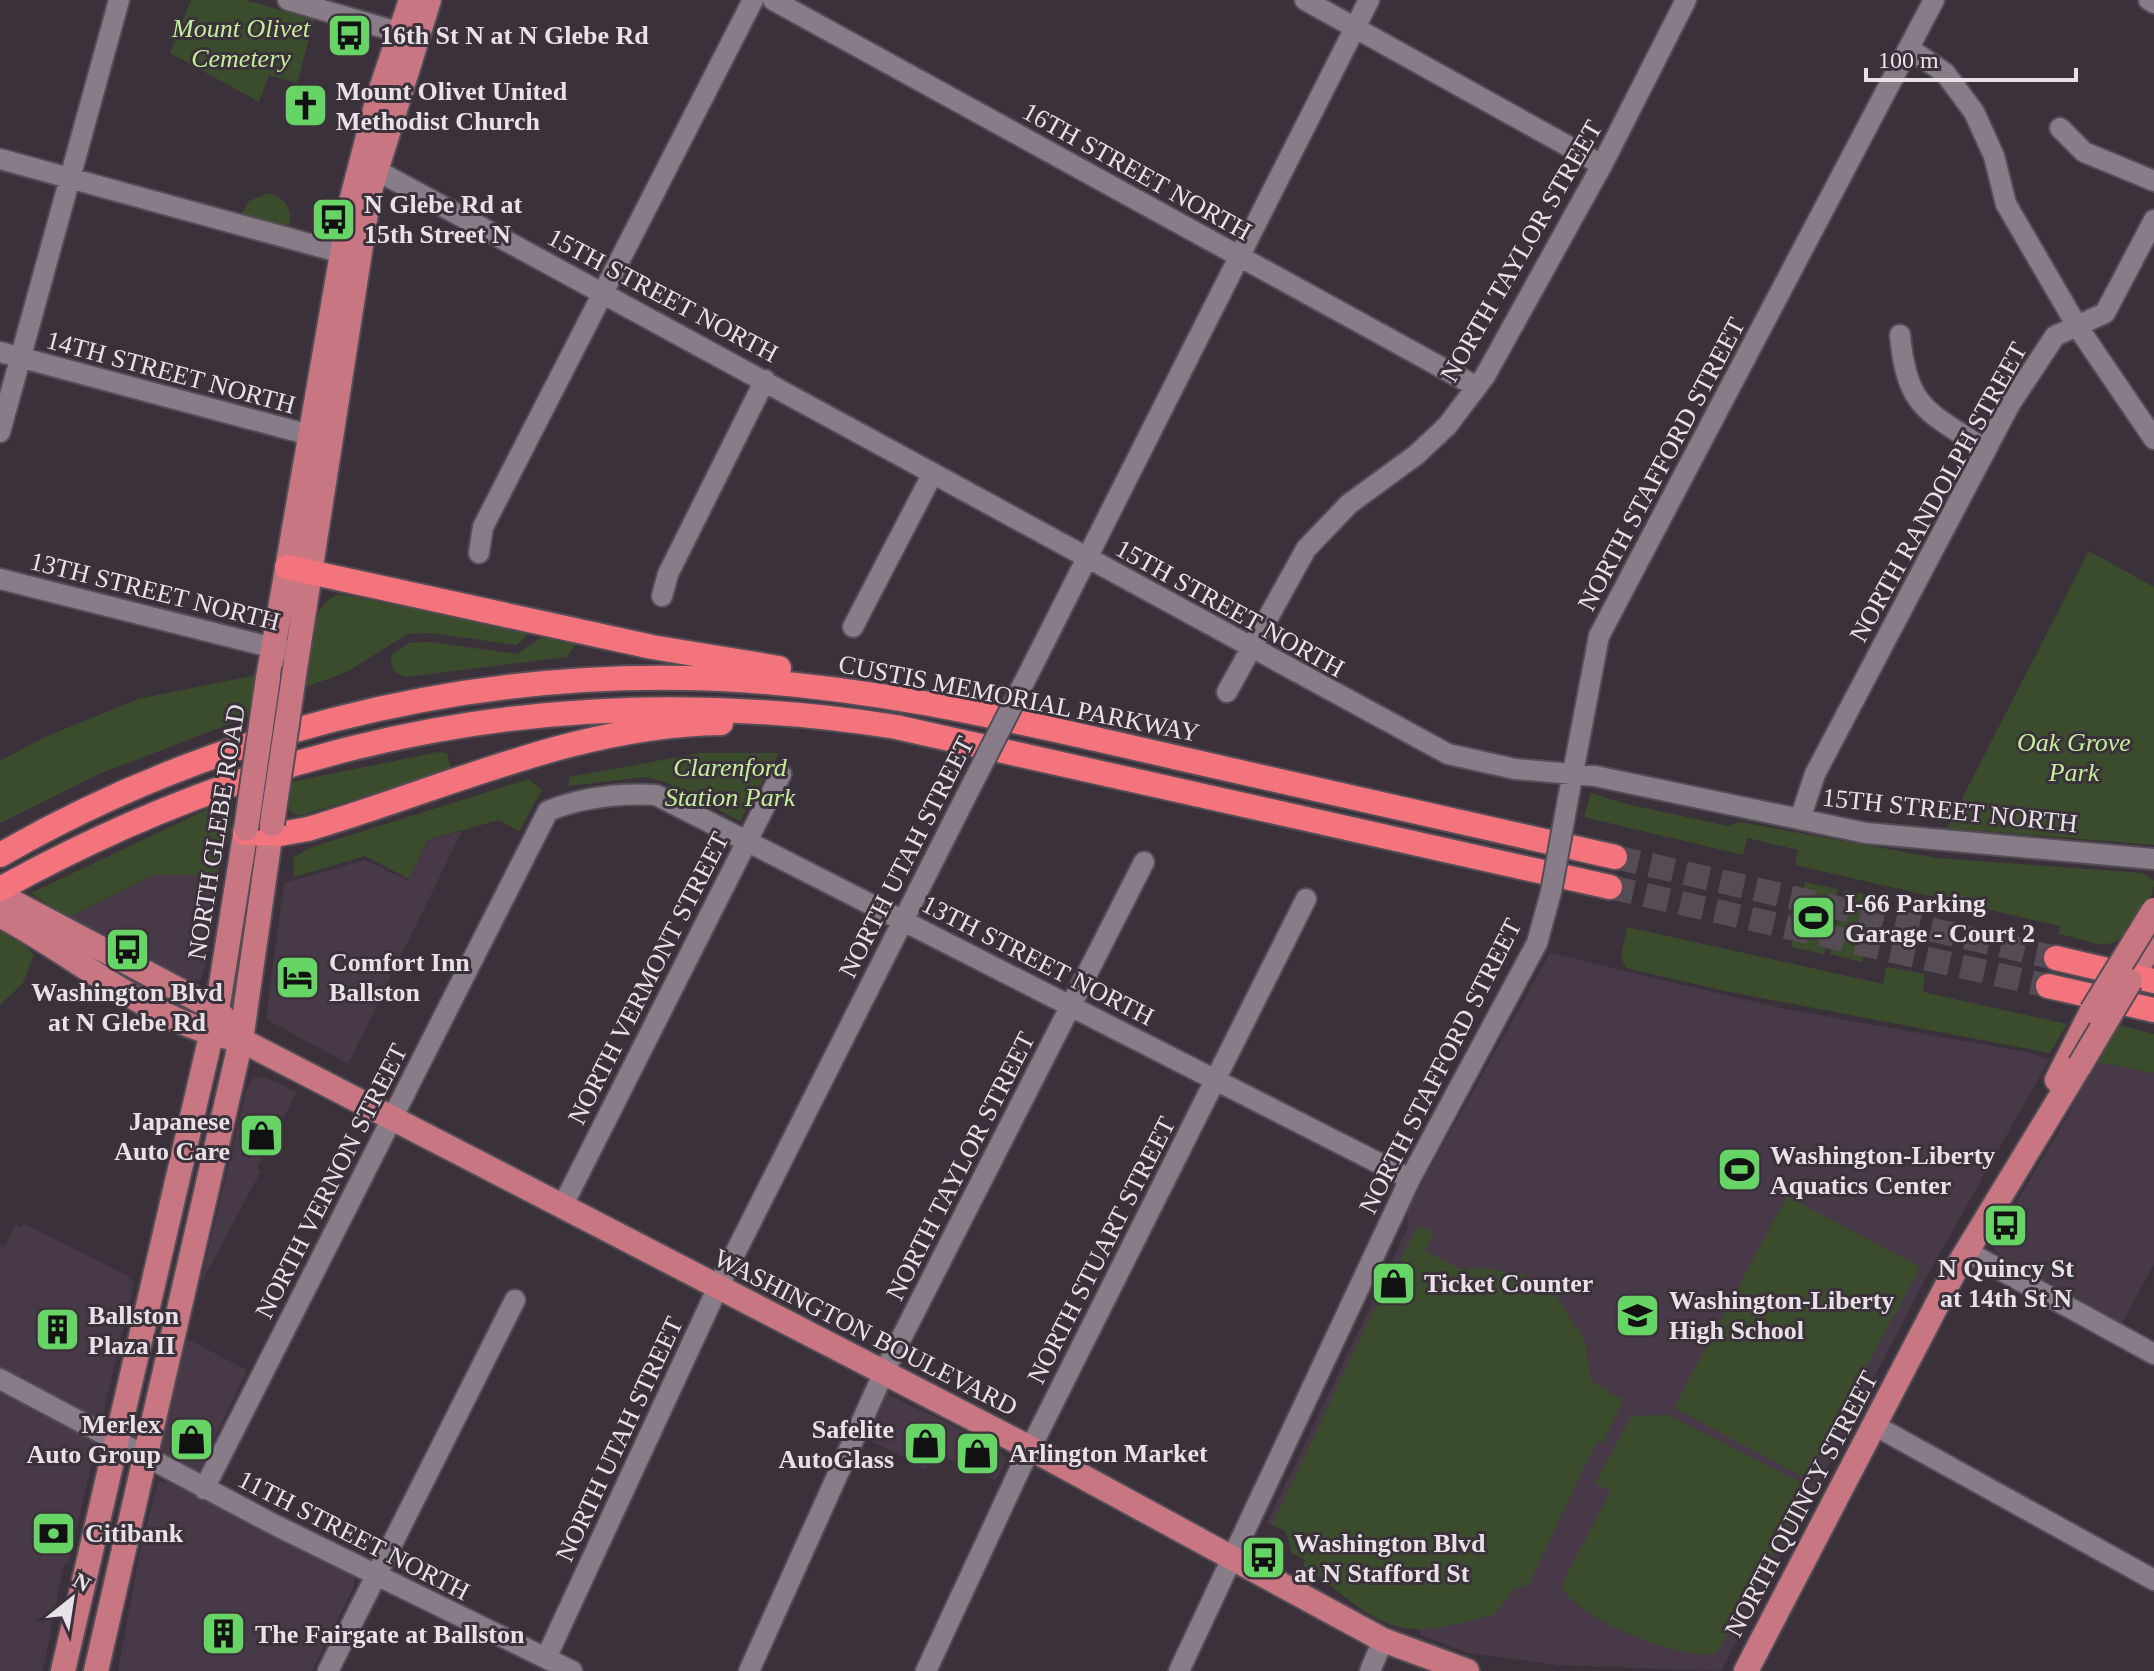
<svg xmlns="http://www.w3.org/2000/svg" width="2154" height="1671" viewBox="0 0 2154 1671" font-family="Georgia,serif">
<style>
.built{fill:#473948}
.green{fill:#3b4c2c}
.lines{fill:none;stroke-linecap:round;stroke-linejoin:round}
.highway-tunnel{stroke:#554c55;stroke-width:24;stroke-dasharray:24 12;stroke-linecap:butt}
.minor-casing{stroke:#554d55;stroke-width:24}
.major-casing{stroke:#554d55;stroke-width:28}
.highway-casing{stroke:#554d55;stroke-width:28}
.minor{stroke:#877c87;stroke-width:20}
.major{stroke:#c87782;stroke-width:24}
.highway{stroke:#f4747e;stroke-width:24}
.minor-bridge-casing{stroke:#554d55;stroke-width:24;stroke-linecap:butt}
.major-bridge-casing{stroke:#554d55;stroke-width:28;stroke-linecap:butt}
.minor-bridge{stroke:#877c87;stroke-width:20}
.major-bridge{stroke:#c87782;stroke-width:24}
.labels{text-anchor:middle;stroke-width:6;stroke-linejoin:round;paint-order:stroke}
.park-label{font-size:26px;font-style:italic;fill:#c3ef9a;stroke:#3b313b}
.poi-label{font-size:26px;font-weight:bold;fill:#e8e2e8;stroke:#3b313b;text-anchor:start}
.street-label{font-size:26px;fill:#e8e2e8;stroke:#3b313b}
</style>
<rect width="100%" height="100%" fill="#3b313b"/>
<path class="built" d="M 462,831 L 348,1064 L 266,1019 L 284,883 L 365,860 L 408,881 L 428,841 Z
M 154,875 L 221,875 L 206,965 L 200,980 L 186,981 L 68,918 Z
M 1550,953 L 1779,1008 L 2031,1053 L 2049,1060 L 1927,1276 L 1721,1671 L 1557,1665 L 1467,1653 L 1421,1635 L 1418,1629 L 1399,1627 L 1351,1602 L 1331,1583 L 1303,1566 L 1305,1560 L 1292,1553 L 1286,1531 L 1267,1523 L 1408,1227 L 1407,1210 Z
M 2095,1061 L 2154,1073 L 2154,1264 L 2122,1323 L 2001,1256 L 1991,1245 L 2070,1112 Z
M 254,1077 L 266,1078 L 297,1092 L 257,1168 L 261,1171 L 200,1285 L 247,1088 Z
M 16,1224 L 21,1228 L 24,1224 L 127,1276 L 134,1283 L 68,1564 L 64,1563 L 43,1671 L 0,1671 L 0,1244 L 5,1246 Z
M 187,1339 L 247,1370 L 205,1458 L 207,1461 L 197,1471 L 166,1459 L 160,1448 Z
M 883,1392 L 998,1448 L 1006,1460 L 996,1480 L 936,1453 L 926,1469 L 869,1440 Z
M 158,1482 L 167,1482 L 354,1576 L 354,1586 L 312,1671 L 118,1671 L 141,1546 Z"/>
<path class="green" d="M 191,0 L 245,0 L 314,20 L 297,83 L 269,75 L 259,102 L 170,53 Z
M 269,193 C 286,198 293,210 289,228 L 241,214 L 249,201 Z
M 2089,551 L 2154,587 L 2154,845 L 1947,828 Z
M 339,594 L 530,632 L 517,645 L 430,633 L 407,634 L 347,672 L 305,687 C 310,657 307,605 339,594 Z
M 544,636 L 577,643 L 567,657 L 406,677 C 393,674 391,667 391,655 L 409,643 L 430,642 L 517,654 Z
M 256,675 L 248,717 L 99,774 L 0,823 L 0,761 L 43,738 L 138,699 Z
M 438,752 L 447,753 L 451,770 L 299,816 L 289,811 L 291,782 Z
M 700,753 L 779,753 L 740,821 L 665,782 L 645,777 L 569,786 L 569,777 Z
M 529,779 L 542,790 L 519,831 L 499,820 L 428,840 L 409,879 L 365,856 L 294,877 L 293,858 L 309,848 Z
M 1591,793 L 1626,804 L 1728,826 L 1740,822 L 1937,858 L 2142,873 L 2154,881 C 2154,895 2147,904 2140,915 C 2112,957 2103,944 2059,934 L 2060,926 L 1795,865 L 1798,850 L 1747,838 L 1743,855 L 1584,817 Z
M 233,797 L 230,832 L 217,875 L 154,875 L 68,918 L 31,893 Z
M 1805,882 L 1838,889 L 1824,954 L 1791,947 Z
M 1844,890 L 1876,897 L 1862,962 L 1830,954 Z
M 1627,927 L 1883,984 L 1886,967 L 1925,974 L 1923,992 L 2067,1024 L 2050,1053 L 1725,991 L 1626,968 L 1621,957 Z
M 0,928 L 19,939 L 34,955 L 23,983 L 0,1005 Z
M 2119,1025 L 2154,1034 L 2154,1073 L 2097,1062 Z
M 1787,1196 L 1920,1267 L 1807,1479 L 1674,1408 Z
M 1419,1225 L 1434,1233 L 1425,1251 L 1460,1269 L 1483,1268 L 1526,1275 L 1554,1292 L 1586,1343 L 1591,1381 L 1623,1400 L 1603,1443 L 1597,1441 L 1529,1584 L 1514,1589 L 1495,1615 C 1470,1620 1441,1630 1415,1629 C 1371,1628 1338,1587 1303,1566 L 1305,1560 L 1292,1553 L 1286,1531 L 1272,1525 L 1378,1301 Z
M 1668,1415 L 1810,1487 L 1716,1654 C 1676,1658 1580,1621 1561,1586 L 1611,1491 L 1595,1483 L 1632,1416 Z"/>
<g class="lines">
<path class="highway-tunnel" d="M 1615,857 L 2056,958
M 1610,887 L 2048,986"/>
<defs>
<path id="minor" d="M 288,0 L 415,37
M 773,0 L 1477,387
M 1305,0 L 1602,165
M 2149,0 L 2154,3
M 1910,49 L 1945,73 L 1974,112 L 1994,156 L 2006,204 L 2077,326 L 2154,439
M 2060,128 L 2084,152 L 2154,181
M 0,159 L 357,257
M 363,166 L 376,170 L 1448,754 L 1515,769 L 1595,776 L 1866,833 L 2154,859
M 1900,335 C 1907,410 1928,411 1986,450
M 0,352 L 325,439
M 0,432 L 119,0
M 479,553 L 483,527 L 753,0
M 0,579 L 286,651
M 662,596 L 668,574 L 765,380
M 853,627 L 933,473
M 1041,649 L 1369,0
M 1227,692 L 1306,549 L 1349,504 L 1416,455 L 1447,426 L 1485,376 L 1602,165 L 1686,0
M 1568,799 L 1599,636 L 1934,0
M 1800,819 L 1815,774 L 2010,404 L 2055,336 L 2105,313 L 2154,220
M 562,1207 L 781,774
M 1966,1251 L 2154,1354
M 0,1379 L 275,1525 L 572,1671
M 1874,1425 L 2154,1580
M 204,1489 L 548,811 C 583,797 618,793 656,795 L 1410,1179
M 546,1658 L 718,1287 L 959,810
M 328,1671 L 515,1300
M 749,1671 L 884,1372 L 1144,862
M 926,1671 L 1020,1469 L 1306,899
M 1179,1671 L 1410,1179 L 1537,943
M 1370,1671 L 1383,1640"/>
<path id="major" d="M 295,669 L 369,194 L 429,0
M 268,678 L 351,202 L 378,98 L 411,0
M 0,895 L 217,1010 L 227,1022
M 0,915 C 78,956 152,1025 241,1040 L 1030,1448 L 1383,1640 L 1467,1671
M 2138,967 L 2154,940
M 2057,1080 L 2092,1011
M 63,1671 L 217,1010 L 246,829
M 96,1671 L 241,1040 L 272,824
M 1746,1671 L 1953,1274 L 2080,1065"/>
<path id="highway" d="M 287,567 L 652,647 L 779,668
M 245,833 L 280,834 L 308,829 C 444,789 577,725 721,723
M 0,855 C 207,736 450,673 688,678 C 854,681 1014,720 1174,757 C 1321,791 1468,824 1615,857
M 0,889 C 283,732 577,677 896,727 L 1610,887
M 2056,958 L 2154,981
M 2048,986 L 2154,1010"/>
</defs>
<use href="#minor" class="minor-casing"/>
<use href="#major" class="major-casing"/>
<use href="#highway" class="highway-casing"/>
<use href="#minor" class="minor"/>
<use href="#major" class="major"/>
<use href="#highway" class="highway"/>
<defs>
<path id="minor-bridge" d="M 959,810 L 1041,649
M 1537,943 L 1551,892 L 1568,799"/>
<path id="major-bridge" d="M 272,824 L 295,669
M 246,829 L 268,678
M 2092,1011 L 2154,910
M 2080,1065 L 2130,981"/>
</defs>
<use href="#minor-bridge" class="minor-bridge-casing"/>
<use href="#major-bridge" class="major-bridge-casing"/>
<use href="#minor-bridge" class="minor-bridge"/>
<use href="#major-bridge" class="major-bridge"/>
</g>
<defs>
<symbol id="bus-square" viewBox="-11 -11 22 22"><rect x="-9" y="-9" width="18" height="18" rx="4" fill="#67d466" stroke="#3b313b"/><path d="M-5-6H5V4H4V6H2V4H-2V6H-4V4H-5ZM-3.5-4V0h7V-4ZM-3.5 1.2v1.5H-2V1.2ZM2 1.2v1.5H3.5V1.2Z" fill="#111"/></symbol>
<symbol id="church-square" viewBox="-11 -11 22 22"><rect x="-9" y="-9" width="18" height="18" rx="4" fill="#67d466" stroke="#3b313b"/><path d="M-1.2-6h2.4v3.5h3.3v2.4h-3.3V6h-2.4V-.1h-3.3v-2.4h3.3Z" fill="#111"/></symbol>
<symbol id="stadium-square" viewBox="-11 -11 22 22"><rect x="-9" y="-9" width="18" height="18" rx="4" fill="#67d466" stroke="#3b313b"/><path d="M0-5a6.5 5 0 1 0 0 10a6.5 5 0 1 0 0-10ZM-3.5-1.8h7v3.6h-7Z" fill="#111"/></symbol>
<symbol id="hotel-square" viewBox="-11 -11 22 22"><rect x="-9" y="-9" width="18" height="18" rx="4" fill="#67d466" stroke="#3b313b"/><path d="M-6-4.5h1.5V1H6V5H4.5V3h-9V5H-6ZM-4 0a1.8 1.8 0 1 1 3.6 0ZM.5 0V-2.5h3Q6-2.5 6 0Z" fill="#111"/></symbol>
<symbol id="shop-square" viewBox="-11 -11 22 22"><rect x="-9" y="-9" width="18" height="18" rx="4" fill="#67d466" stroke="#3b313b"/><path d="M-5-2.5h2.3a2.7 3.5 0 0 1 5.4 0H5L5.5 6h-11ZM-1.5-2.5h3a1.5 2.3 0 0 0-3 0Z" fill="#111"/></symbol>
<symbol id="school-square" viewBox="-11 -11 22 22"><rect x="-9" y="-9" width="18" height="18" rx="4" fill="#67d466" stroke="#3b313b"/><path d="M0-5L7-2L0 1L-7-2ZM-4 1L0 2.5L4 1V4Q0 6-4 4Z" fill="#111"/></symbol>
<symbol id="building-square" viewBox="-11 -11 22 22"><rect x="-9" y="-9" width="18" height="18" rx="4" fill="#67d466" stroke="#3b313b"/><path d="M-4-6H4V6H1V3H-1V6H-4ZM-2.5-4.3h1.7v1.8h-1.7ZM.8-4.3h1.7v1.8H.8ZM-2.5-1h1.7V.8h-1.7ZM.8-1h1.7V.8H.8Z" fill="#111"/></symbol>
<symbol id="bank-square" viewBox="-11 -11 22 22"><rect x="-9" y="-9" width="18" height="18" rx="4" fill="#67d466" stroke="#3b313b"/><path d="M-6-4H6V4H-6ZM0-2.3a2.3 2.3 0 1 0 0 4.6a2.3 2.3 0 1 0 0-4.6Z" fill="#111"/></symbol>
</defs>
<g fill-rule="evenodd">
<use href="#bus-square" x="324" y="10" width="51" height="51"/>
<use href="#church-square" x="280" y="80" width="51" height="51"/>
<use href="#bus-square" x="308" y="194" width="51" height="51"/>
<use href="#stadium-square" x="1788" y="892" width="51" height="51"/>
<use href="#bus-square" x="102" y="924" width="51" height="51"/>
<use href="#hotel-square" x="272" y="952" width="51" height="51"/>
<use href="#shop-square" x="236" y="1110" width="51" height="51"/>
<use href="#stadium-square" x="1714" y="1144" width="51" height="51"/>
<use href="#bus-square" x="1980" y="1200" width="51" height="51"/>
<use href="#shop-square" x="1368" y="1258" width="51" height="51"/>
<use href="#school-square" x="1612" y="1290" width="51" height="51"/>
<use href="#building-square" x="32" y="1304" width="51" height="51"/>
<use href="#shop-square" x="166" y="1414" width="51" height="51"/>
<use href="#shop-square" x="900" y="1418" width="51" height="51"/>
<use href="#shop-square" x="952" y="1428" width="51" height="51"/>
<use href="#bank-square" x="28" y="1508" width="51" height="51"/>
<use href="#bus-square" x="1238" y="1532" width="51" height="51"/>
<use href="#building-square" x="198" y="1608" width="51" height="51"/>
</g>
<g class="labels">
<g class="park-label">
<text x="241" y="37">Mount Olivet<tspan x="241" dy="30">Cemetery</tspan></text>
<text x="2074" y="751">Oak Grove<tspan x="2074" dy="30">Park</tspan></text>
<text x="730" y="776">Clarenford<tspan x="730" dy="30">Station Park</tspan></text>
</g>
<g class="poi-label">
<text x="380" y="44">16th St N at N Glebe Rd</text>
<text x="336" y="100">Mount Olivet United<tspan x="336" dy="30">Methodist Church</tspan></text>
<text x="364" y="213">N Glebe Rd at<tspan x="364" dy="30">15th Street N</tspan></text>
<text x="1845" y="912">I-66 Parking<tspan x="1845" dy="30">Garage - Court 2</tspan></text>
<text x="329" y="971">Comfort Inn<tspan x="329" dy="30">Ballston</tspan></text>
<text x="127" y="1001" text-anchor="middle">Washington Blvd<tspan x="127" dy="30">at N Glebe Rd</tspan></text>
<text x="230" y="1130" text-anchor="end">Japanese<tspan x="230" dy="30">Auto Care</tspan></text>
<text x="1770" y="1164">Washington-Liberty<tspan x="1770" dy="30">Aquatics Center</tspan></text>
<text x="2006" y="1277" text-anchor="middle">N Quincy St<tspan x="2006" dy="30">at 14th St N</tspan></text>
<text x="1424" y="1292">Ticket Counter</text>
<text x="1669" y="1309">Washington-Liberty<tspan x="1669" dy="30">High School</tspan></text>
<text x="88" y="1324">Ballston<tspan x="88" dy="30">Plaza II</tspan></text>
<text x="161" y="1433" text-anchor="end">Merlex<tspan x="161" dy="30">Auto Group</tspan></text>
<text x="894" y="1438" text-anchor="end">Safelite<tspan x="894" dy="30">AutoGlass</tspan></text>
<text x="1009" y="1462">Arlington Market</text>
<text x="85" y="1542">Citibank</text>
<text x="1294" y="1552">Washington Blvd<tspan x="1294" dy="30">at N Stafford St</tspan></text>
<text x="255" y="1643">The Fairgate at Ballston</text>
</g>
<g class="street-label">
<text transform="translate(1137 171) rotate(29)" y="9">16TH STREET NORTH</text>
<text transform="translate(1521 251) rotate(-60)" y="9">NORTH TAYLOR STREET</text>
<text transform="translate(663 295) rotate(28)" y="9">15TH STREET NORTH</text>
<text transform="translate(171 372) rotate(15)" y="9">14TH STREET NORTH</text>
<text transform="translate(1661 464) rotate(-62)" y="9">NORTH STAFFORD STREET</text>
<text transform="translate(1938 492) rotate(-61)" y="9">NORTH RANDOLPH STREET</text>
<text transform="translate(155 591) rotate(14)" y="9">13TH STREET NORTH</text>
<text transform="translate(1230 608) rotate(29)" y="9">15TH STREET NORTH</text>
<text transform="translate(1019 698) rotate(11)" y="9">CUSTIS MEMORIAL PARKWAY</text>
<text transform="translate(1950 810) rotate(6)" y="9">15TH STREET NORTH</text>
<text transform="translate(216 832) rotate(-81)" y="9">NORTH GLEBE ROAD</text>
<text transform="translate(906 857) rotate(-63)" y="9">NORTH UTAH STREET</text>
<text transform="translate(1038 960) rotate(27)" y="9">13TH STREET NORTH</text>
<text transform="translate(648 978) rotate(-63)" y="9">NORTH VERMONT STREET</text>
<text transform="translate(1440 1066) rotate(-63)" y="9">NORTH STAFFORD STREET</text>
<text transform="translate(960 1166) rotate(-63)" y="9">NORTH TAYLOR STREET</text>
<text transform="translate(331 1181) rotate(-63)" y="9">NORTH VERNON STREET</text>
<text transform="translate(1101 1250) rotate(-63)" y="9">NORTH STUART STREET</text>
<text transform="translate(866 1332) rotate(27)" y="9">WASHINGTON BOULEVARD</text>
<text transform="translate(619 1439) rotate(-65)" y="9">NORTH UTAH STREET</text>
<text transform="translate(1801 1504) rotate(-62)" y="9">NORTH QUINCY STREET</text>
<text transform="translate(354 1535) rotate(27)" y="9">11TH STREET NORTH</text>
</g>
</g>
<g transform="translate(72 1599) rotate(30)" stroke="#3b313b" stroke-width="6" paint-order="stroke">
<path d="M0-6L14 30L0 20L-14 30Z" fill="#e8e2e8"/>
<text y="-12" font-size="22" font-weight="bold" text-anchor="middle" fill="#e8e2e8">N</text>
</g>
<path d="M1866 68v12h210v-12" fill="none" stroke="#e8e2e8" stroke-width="4"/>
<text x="1878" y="68" font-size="24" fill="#e8e2e8" stroke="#3b313b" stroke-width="6" paint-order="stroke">100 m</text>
</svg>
